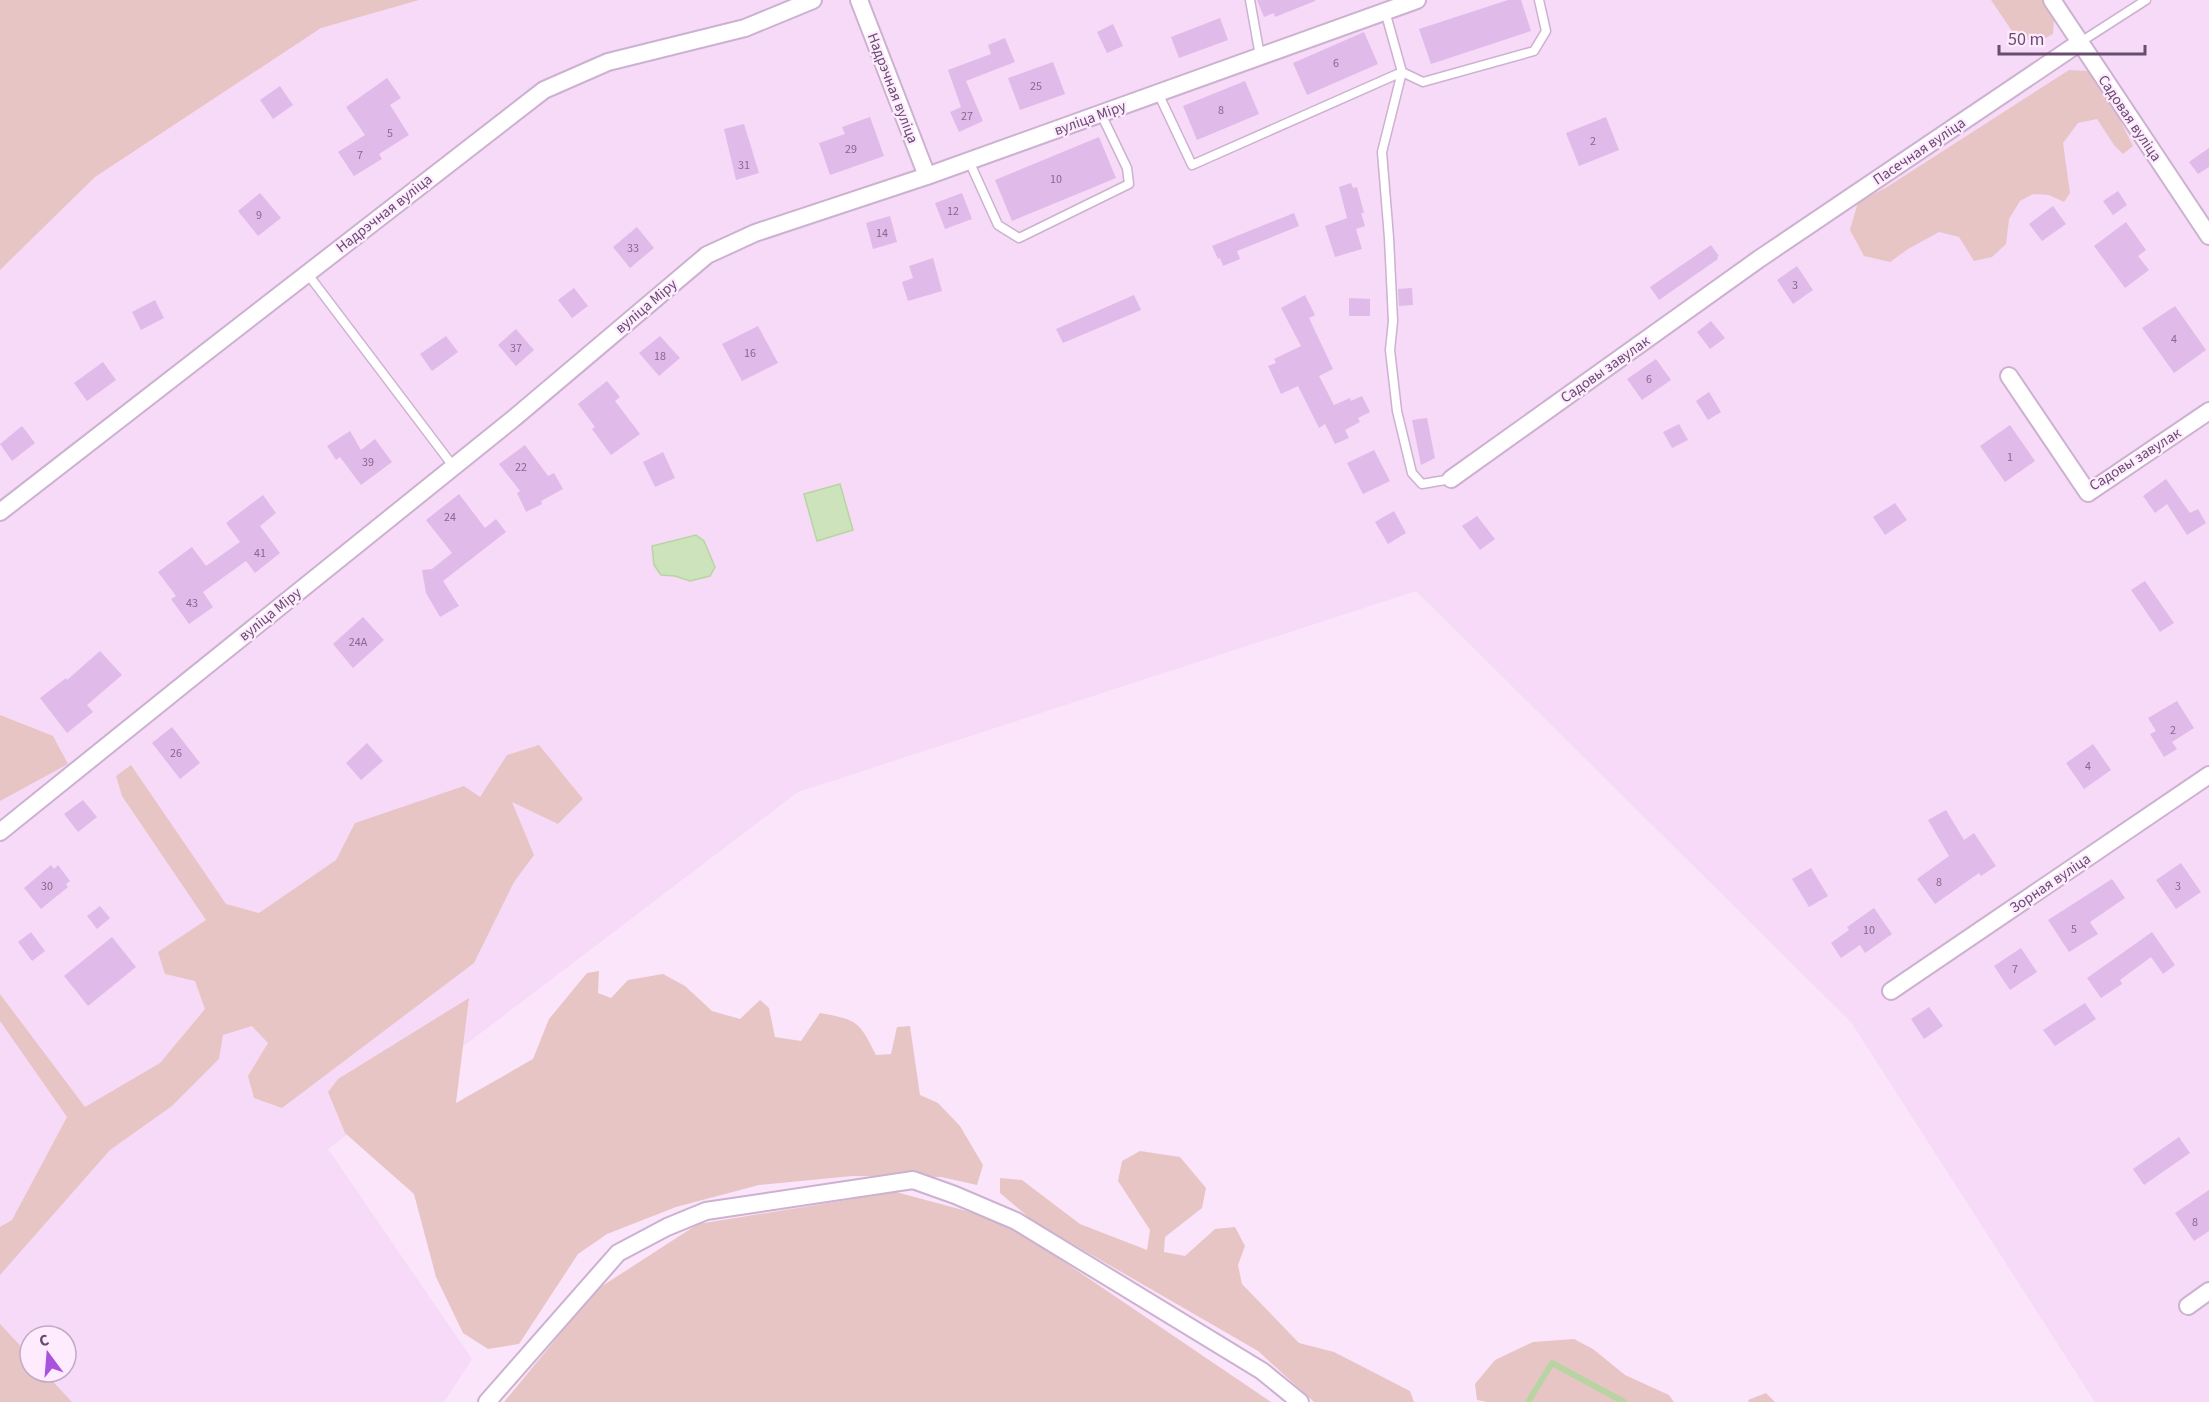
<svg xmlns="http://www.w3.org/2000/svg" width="2209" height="1402" viewBox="0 0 2209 1402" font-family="'Source Sans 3',sans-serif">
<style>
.residential{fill:#f6daf7;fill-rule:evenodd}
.green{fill:#e7c5c5}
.water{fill:#cde3bb;stroke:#b8d4a2;stroke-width:1.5}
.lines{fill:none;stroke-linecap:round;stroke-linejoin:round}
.stream{stroke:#b8d4a2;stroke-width:6}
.building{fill:#e0bae9}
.service-casing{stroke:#ccb1d0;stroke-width:11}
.minor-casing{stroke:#ccb1d0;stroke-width:20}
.service{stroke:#fff;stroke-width:8}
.minor{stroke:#fff;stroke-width:16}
.labels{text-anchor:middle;stroke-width:4.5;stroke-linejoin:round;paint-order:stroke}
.number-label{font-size:12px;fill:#876890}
.street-label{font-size:15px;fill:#694c72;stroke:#feebfe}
</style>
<rect width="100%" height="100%" fill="#fbe5fa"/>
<path class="residential" d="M 218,0 L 2209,0 L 2209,1402 L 2095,1402 L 1851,1022 L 1416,591 L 798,792 L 328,1149 L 472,1359 L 444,1402 L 0,1402 L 0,135 ZM 30,1336 L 66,1336 L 66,1372 L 30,1372 Z"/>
<path class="green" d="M 0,0 L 419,0 L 321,28 L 95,177 L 0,270 Z
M 1991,0 L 2044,0 L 2054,18 L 2053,34 L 2036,43 L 2014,34 Z
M 2069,70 L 2090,71 L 2119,118 L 2133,146 L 2123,154 L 2114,145 L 2097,119 L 2078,123 L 2063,143 L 2070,193 L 2064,202 L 2049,195 L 2033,194 L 2020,201 L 2009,219 L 2006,244 L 1992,257 L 1974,261 L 1959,237 L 1939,232 L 1908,249 L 1890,262 L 1864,256 L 1850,230 L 1858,202 L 1887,187 Z
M 0,715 L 53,736 L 68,764 L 0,801 Z
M 539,745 L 583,799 L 558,824 L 512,802 L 534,855 L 514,882 L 474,963 L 282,1108 L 254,1098 L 248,1076 L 268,1043 L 252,1026 L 223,1035 L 219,1059 L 172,1106 L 110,1150 L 0,1275 L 0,1227 L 12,1220 L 67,1117 L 0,1021 L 0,994 L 85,1107 L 160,1063 L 205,1009 L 195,981 L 165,974 L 158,952 L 206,920 L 122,796 L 116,776 L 131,765 L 226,904 L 259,913 L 336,860 L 355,823 L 464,786 L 480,797 L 507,755 Z
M 599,971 L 598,993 L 611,998 L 628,980 L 663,974 L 685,986 L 712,1011 L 740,1019 L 760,1000 L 769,1008 L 775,1037 L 801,1041 L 820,1013 C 858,1020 859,1021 876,1055 L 891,1054 L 897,1027 L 910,1026 L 920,1095 L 938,1103 L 960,1126 L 983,1165 L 977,1185 L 941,1177 L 852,1176 L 759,1185 L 676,1207 L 607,1234 L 578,1254 L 519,1344 L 488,1349 L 463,1333 L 436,1277 L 414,1194 L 345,1133 L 328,1092 L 338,1079 L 469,998 L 456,1103 L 533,1059 L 549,1019 L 587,973 Z
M 1140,1151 L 1180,1157 L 1206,1188 L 1202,1208 L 1165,1237 L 1164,1252 L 1185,1256 L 1215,1229 L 1235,1227 L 1245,1246 L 1238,1265 L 1242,1284 L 1299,1343 L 1334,1352 L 1410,1391 L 1414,1402 L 1314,1402 L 1258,1351 L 1033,1221 L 1000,1193 L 1000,1178 L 1022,1180 L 1080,1224 L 1147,1250 L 1150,1230 L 1118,1181 L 1122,1161 Z
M 896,1192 L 1004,1221 L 1271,1402 L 504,1402 L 596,1290 L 698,1224 Z
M 0,1324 L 30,1356 L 30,1372 L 44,1372 L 72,1402 L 0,1402 Z
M 1574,1339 L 1593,1349 L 1625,1375 L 1669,1395 L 1674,1402 L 1487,1402 L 1477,1400 L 1475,1384 L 1495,1360 L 1533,1342 Z
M 1766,1393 L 1775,1402 L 1749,1402 L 1748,1400 Z"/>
<path class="water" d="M 840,484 L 853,530 L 817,541 L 804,494 Z
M 696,535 L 704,541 L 715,567 L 710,576 L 690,581 L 675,576 L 661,575 L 654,565 L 652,546 Z"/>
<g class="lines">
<path class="stream" d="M 1528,1402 L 1552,1363 L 1624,1402"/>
</g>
<path class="building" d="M 1257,0 L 1315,0 L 1315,1 L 1275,17 L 1274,13 L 1264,17 Z
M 1508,0 L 1521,0 L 1531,31 L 1431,64 L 1419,29 Z
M 1220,18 L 1228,40 L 1179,58 L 1171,37 Z
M 1113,24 L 1123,46 L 1107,53 L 1097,32 Z
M 1364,32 L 1378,64 L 1307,95 L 1293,63 Z
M 1005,38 L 1015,62 L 966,81 L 983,121 L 959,132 L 950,112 L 961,107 L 948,70 L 991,54 L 988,45 Z
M 1053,62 L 1065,94 L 1020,110 L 1008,78 Z
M 387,78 L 401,98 L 390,105 L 409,135 L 379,154 L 382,159 L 354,176 L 338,152 L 365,135 L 346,107 Z
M 1245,81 L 1259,114 L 1197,140 L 1183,106 Z
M 280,86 L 293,105 L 273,119 L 260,100 Z
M 870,117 L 884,156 L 830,175 L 819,143 L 845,134 L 842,127 Z
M 1606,117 L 1619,150 L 1579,166 L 1566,133 Z
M 744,124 L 759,173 L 736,180 L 724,129 Z
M 1099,137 L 1116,178 L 1012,221 L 995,180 Z
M 2209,148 L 2209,167 L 2198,174 L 2189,162 Z
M 1351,183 L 1353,188 L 1357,187 L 1364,213 L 1361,213 L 1365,226 L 1356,229 L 1362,249 L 1335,257 L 1325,226 L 1347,218 L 1339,187 Z
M 2118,191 L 2127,205 L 2113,215 L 2103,201 Z
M 260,193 L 281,218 L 258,236 L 238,211 Z
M 962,193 L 972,219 L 945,229 L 935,203 Z
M 2053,206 L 2066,224 L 2042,241 L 2029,224 Z
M 1294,213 L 1299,226 L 1237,251 L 1240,259 L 1223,266 L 1220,258 L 1218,259 L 1212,246 Z
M 890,216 L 897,242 L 873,249 L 866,223 Z
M 2126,222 L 2146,250 L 2138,256 L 2149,270 L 2125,288 L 2094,246 Z
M 637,227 L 654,248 L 630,268 L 613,247 Z
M 1711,245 L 1719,256 L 1717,257 L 1718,259 L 1659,300 L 1650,287 Z
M 933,258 L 942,291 L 908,301 L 902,282 L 913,278 L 909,266 Z
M 1797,266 L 1813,290 L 1793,304 L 1777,280 Z
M 574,288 L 588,306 L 572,318 L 558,300 Z
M 1412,288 L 1413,305 L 1399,306 L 1398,289 Z
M 1134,295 L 1141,310 L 1063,343 L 1056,329 Z
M 1305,295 L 1315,315 L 1309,318 L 1333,369 L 1319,376 L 1334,405 L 1350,398 L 1351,401 L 1362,396 L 1370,412 L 1358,418 L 1360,422 L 1345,430 L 1349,438 L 1335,444 L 1325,424 L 1319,428 L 1298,386 L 1281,394 L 1268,366 L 1276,363 L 1274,359 L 1301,346 L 1281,308 Z
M 1349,298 L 1370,299 L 1370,316 L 1349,316 Z
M 155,300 L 164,318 L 141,330 L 132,312 Z
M 2175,306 L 2206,350 L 2174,373 L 2142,328 Z
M 1711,321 L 1725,338 L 1710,349 L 1697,332 Z
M 758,326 L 778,363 L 742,381 L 722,344 Z
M 516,329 L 534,350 L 516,366 L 498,345 Z
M 446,336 L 458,352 L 432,371 L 420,354 Z
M 660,336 L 680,358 L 659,376 L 639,353 Z
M 1656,359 L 1671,380 L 1642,400 L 1627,379 Z
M 103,362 L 116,380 L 87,401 L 74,383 Z
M 607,381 L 620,397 L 615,401 L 640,434 L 611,455 L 592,429 L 595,427 L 578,404 Z
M 1709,392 L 1721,412 L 1708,420 L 1696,401 Z
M 1427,418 L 1435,458 L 1421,465 L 1412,420 Z
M 1679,424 L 1688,440 L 1672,448 L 1663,432 Z
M 2010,425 L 2035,461 L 2005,482 L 1980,446 Z
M 22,426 L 35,443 L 12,461 L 0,444 Z
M 350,431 L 361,450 L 375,439 L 392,462 L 361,485 L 340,457 L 336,460 L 327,446 Z
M 525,445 L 548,476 L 554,473 L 563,489 L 541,501 L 542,504 L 526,512 L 517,493 L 520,491 L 499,464 Z
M 1374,450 L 1390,481 L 1363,494 L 1347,463 Z
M 663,452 L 675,478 L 655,487 L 643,462 Z
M 2166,479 L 2190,513 L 2198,509 L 2206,523 L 2187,535 L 2167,504 L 2155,513 L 2143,496 Z
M 459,494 L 485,528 L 496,519 L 506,532 L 443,581 L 459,606 L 440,617 L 426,593 L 422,570 L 432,569 L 452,553 L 426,520 Z
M 263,495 L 276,513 L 260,526 L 280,553 L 255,573 L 246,561 L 203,592 L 213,607 L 189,624 L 171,599 L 176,596 L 158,572 L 192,547 L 206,566 L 240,542 L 226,523 Z
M 1895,503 L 1907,520 L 1885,535 L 1873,517 Z
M 1394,511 L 1406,533 L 1388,544 L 1375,522 Z
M 1477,516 L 1495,539 L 1480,550 L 1462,526 Z
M 2145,581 L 2174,623 L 2160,632 L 2131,590 Z
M 363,617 L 384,640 L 353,668 L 333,644 Z
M 100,651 L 122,675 L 87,705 L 93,712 L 67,733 L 40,698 L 66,678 L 67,680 Z
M 2177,701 L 2194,728 L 2172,742 L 2177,749 L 2164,757 L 2150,734 L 2156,731 L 2148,718 Z
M 172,727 L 200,763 L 180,779 L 152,743 Z
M 367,743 L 383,761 L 361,780 L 346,763 Z
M 2093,744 L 2111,770 L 2084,789 L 2066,763 Z
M 83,800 L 97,817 L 78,832 L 64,814 Z
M 1946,810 L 1964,840 L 1974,833 L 1996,866 L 1981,876 L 1979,873 L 1935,904 L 1917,879 L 1949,856 L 1928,820 Z
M 2181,863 L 2201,892 L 2176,909 L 2156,880 Z
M 51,865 L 54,869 L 58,865 L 70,881 L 66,884 L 68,887 L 41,909 L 24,888 Z
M 1811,868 L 1828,896 L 1809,907 L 1792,879 Z
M 2112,879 L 2125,898 L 2090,922 L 2098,934 L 2069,952 L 2048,920 Z
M 100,906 L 110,918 L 97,929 L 87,916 Z
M 1874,908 L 1892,934 L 1865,953 L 1860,945 L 1841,958 L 1831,943 L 1849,930 L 1847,927 Z
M 31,932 L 45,951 L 32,961 L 18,942 Z
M 2152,932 L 2175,965 L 2163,974 L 2151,957 L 2120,980 L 2122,984 L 2101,998 L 2087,978 Z
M 112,937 L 136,967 L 88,1006 L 64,976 Z
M 2021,948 L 2037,972 L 2010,990 L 1994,966 Z
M 2085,1003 L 2096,1019 L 2055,1046 L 2043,1030 Z
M 1929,1007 L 1943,1026 L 1924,1039 L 1911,1019 Z
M 2179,1137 L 2190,1153 L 2144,1185 L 2133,1169 Z
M 2209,1190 L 2209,1231 L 2194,1241 L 2175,1213 Z"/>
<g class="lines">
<defs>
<path id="service" d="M 1250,0 L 1260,56
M 1385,11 L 1402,72 L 1423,82 L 1534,51 L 1546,31 L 1539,0
M 2079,43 L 2146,0
M 1402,72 L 1382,152 L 1389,238 L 1393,321 L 1390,350 L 1397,411 L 1412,473 L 1422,484 L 1451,479
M 1158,93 L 1192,165 L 1402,72
M 969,161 L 998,225 L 1019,238 L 1129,184 L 1127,168 L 1101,114
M 307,273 L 453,466"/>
<path id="minor" d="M 859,0 L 927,176
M 2052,0 L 2209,236
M 2009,376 L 2088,493 L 2209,411
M 1451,479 L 1759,259 L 2079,43
M 0,512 L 544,90 L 608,62 L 745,28 L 813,0
M 0,832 L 513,419 L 707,255 L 755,233 L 927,176 L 1417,0
M 1891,991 L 2209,775
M 2188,1306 L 2209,1291
M 487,1402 L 618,1253 L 667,1227 L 706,1211 L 913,1180 L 955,1195 L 1016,1221 L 1262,1371 L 1300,1402"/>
</defs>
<use href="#service" class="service-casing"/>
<use href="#minor" class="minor-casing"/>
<use href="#service" class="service"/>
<use href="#minor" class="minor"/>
</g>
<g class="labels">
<g class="number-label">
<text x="1336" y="67">6</text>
<text x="1036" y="90">25</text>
<text x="1221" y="114">8</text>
<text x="967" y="120">27</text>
<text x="390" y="137">5</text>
<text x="1593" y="145">2</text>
<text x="851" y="153">29</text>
<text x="360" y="159">7</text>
<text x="744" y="169">31</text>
<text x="1056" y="183">10</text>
<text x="953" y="215">12</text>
<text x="259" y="219">9</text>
<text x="882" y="237">14</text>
<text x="633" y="252">33</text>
<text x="1795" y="289">3</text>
<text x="2174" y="343">4</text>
<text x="516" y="352">37</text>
<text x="750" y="357">16</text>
<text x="660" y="360">18</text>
<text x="1649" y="383">6</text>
<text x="2010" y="461">1</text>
<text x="368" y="466">39</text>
<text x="521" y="471">22</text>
<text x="450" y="521">24</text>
<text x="260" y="557">41</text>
<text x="192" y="607">43</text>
<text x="358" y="646">24А</text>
<text x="2173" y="734">2</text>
<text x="176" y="757">26</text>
<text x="2088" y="770">4</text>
<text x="1939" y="886">8</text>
<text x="47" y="890">30</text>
<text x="2178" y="890">3</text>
<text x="2074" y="933">5</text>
<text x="1869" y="934">10</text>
<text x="2015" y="973">7</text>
<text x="2195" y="1226">8</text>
</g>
<g class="street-label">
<text transform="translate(893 88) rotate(69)" y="5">Надрэчная вуліца</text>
<text transform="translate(1090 118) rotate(-20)" y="5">вуліца Міру</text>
<text transform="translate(2130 118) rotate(56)" y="5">Садовая вуліца</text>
<text transform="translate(1919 151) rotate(-34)" y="5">Пасечная вуліца</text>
<text transform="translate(384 213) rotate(-38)" y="5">Надрэчная вуліца</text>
<text transform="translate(646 306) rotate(-40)" y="5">вуліца Міру</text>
<text transform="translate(1605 369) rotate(-35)" y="5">Садовы завулак</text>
<text transform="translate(2135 459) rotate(-32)" y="5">Садовы завулак</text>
<text transform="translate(270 614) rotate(-39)" y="5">вуліца Міру</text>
<text transform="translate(2050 883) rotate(-34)" y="5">Зорная вуліца</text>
</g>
</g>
<g transform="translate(48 1354) rotate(344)"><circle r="28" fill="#feebfe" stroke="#c2abc6" stroke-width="1.5"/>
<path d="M0-4.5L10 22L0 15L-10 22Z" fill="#a852dd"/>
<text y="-9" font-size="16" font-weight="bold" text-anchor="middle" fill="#694c72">С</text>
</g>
<path d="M1999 45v9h146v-9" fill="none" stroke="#694c72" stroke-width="3"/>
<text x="2008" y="45" font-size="18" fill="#694c72" stroke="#feebfe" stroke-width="4.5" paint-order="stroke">50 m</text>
</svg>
